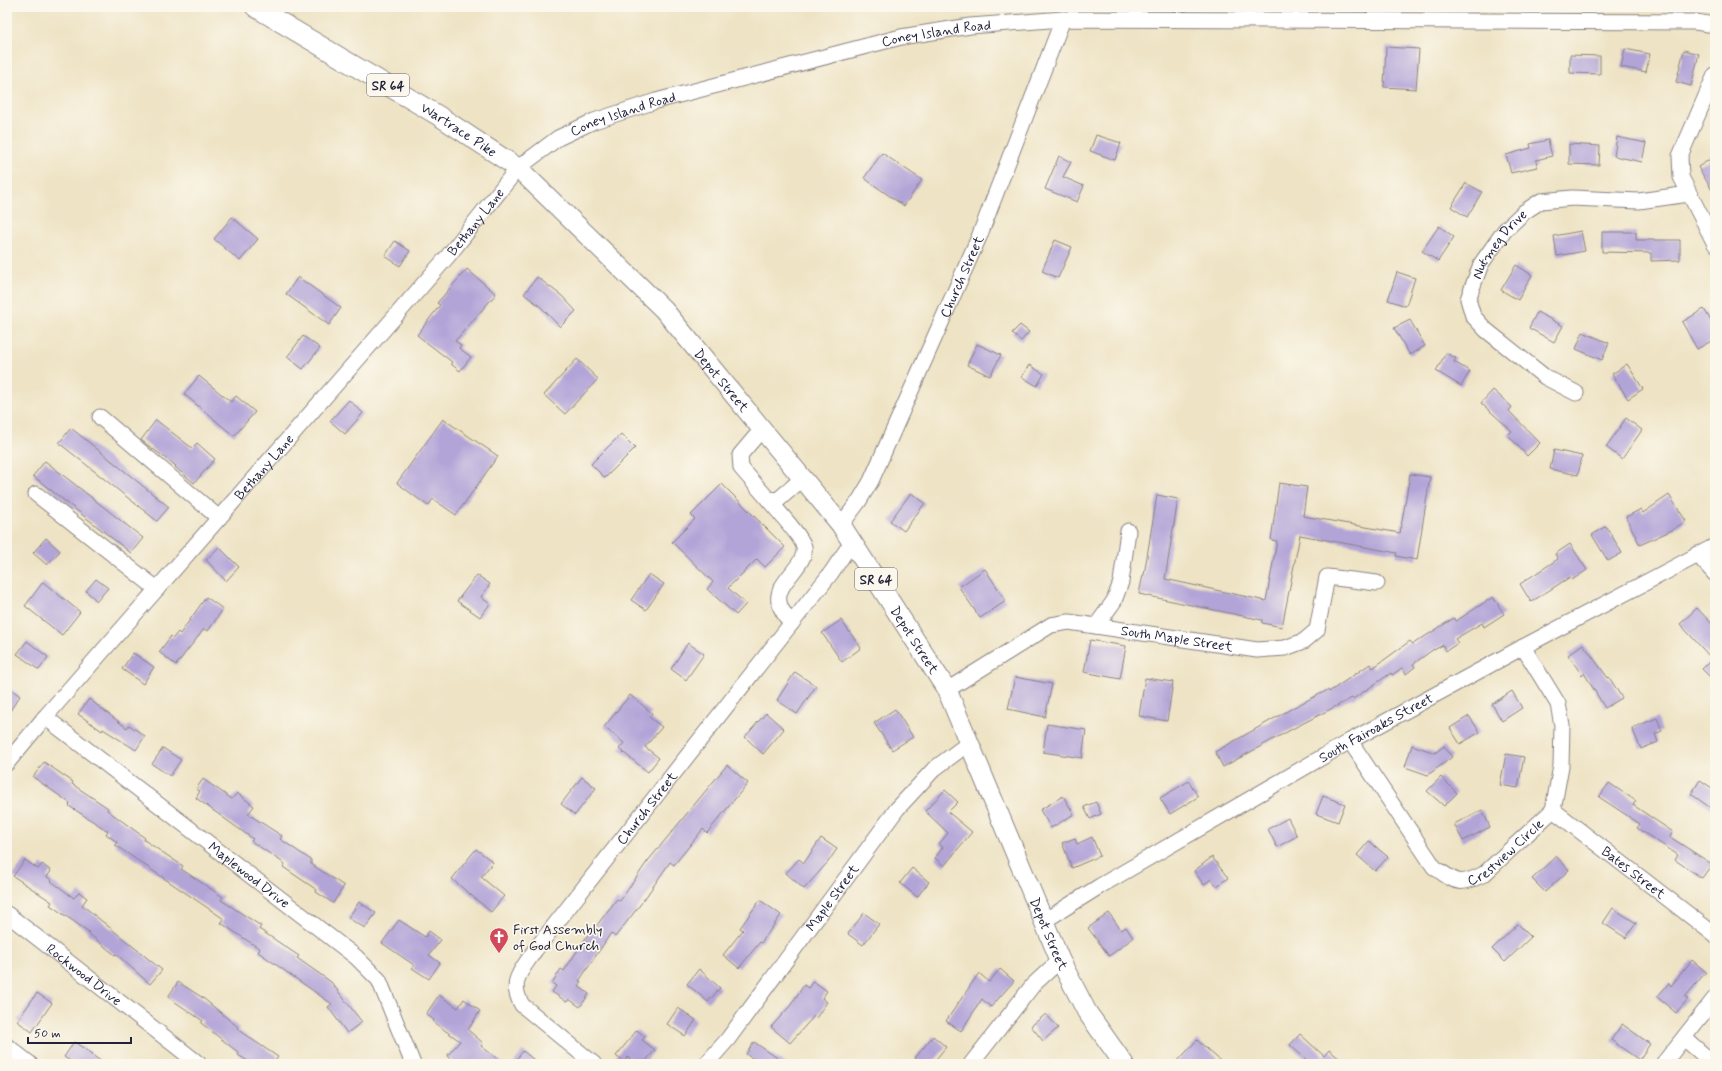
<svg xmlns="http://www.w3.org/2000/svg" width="1722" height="1071" viewBox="0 0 1722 1071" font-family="Mynerve,sans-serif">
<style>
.building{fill:#b3a4d8}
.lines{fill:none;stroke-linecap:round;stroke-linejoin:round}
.minor-casing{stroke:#888280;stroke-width:17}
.major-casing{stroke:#888280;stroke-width:21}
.minor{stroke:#fff;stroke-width:15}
.major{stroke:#fff;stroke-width:19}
.labels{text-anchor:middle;stroke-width:3.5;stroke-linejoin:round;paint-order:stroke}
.shield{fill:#fbf7ec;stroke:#636270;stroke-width:1}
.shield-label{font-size:13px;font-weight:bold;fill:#22223b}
.street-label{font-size:14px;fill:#22223b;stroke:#fbf7ec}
.poi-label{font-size:14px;fill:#22223b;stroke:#fbf7ec;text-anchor:start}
</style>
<rect width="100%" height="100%" fill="#fbf7ec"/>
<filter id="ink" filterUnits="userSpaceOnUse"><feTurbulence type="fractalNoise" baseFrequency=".025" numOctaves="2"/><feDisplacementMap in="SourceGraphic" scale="8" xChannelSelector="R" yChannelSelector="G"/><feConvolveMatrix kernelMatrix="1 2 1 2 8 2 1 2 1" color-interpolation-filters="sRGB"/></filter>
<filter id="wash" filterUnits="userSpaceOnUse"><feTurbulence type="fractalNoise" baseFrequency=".012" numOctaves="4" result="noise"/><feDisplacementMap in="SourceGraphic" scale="16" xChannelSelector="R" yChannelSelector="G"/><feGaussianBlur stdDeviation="0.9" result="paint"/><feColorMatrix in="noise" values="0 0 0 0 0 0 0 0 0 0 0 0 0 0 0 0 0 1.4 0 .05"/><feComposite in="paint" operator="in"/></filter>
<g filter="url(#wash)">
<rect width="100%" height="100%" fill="#eee3c4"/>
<g id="blocks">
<path class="building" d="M 1386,47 L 1419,49 L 1416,89 L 1384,87 Z
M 1625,49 L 1650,54 L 1646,72 L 1621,67 Z
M 1684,50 L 1699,54 L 1691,86 L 1676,82 Z
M 1570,55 L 1600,56 L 1600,74 L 1570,73 Z
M 1096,135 L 1121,143 L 1115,160 L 1090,151 Z
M 1617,137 L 1646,143 L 1642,162 L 1614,156 Z
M 1548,140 L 1552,156 L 1536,160 L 1537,167 L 1511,173 L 1506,155 L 1531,148 L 1530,144 Z
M 1569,144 L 1600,146 L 1599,165 L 1569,164 Z
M 882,153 L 922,180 L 904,206 L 864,178 Z
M 1059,156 L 1071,162 L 1063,177 L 1084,186 L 1077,202 L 1045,189 Z
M 1715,156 L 1715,195 L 1698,167 Z
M 1466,183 L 1482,192 L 1467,217 L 1451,207 Z
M 232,217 L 258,239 L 240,261 L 214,239 Z
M 1439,226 L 1454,237 L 1438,261 L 1422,251 Z
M 1581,231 L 1585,251 L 1557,256 L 1554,236 Z
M 1602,232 L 1636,232 L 1636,240 L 1680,240 L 1680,260 L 1651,261 L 1651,253 L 1602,252 Z
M 1055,240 L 1072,247 L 1058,278 L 1042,271 Z
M 395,241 L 410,251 L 400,266 L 385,256 Z
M 1516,265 L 1532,275 L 1518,300 L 1501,290 Z
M 467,269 L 496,294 L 455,341 L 461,345 L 459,348 L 471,357 L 460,371 L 451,364 L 452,362 L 417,335 L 440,305 L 437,303 Z
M 1397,272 L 1415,278 L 1406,306 L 1388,300 Z
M 298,277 L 341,308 L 329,325 L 286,294 Z
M 537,277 L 562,296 L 576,311 L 560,327 L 542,308 L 524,294 Z
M 1704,309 L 1715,328 L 1715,339 L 1697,349 L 1682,322 Z
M 1537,312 L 1563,326 L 1554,342 L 1529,328 Z
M 1410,320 L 1425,346 L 1410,355 L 1394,328 Z
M 1020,325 L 1029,332 L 1021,341 L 1012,333 Z
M 1583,332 L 1609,343 L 1602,360 L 1576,349 Z
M 303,336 L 320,348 L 303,369 L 287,357 Z
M 977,344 L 1001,355 L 990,376 L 967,365 Z
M 1446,353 L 1456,358 L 1454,362 L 1470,371 L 1461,386 L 1436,371 Z
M 577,359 L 598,379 L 565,414 L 544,395 Z
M 1627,364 L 1643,389 L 1628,399 L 1612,374 Z
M 1029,365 L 1044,374 L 1037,386 L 1022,377 Z
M 199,376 L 231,402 L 236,396 L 255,412 L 234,436 L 184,394 Z
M 1493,390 L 1512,407 L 1509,411 L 1540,443 L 1527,456 L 1508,435 L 1512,431 L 1481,403 Z
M 349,400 L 363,413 L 345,434 L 330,421 Z
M 1626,418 L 1642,430 L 1622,459 L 1606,447 Z
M 443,419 L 498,456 L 456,515 L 433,499 L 428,506 L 397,483 Z
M 156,420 L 192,448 L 197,443 L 215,459 L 194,483 L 175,467 L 176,466 L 141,440 Z
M 71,428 L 169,507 L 157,521 L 59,443 Z
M 621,434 L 635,448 L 605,478 L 591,464 Z
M 1554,450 L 1582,456 L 1578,475 L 1550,469 Z
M 45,461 L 143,538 L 131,553 L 33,476 Z
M 1410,474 L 1430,477 L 1417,560 L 1396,556 L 1397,553 L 1300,535 L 1282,627 L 1262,623 L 1262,620 L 1139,594 L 1143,575 L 1144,575 L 1157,495 L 1178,499 L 1165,579 L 1266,601 L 1277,541 L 1271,540 L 1279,483 L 1307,487 L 1303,516 L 1400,533 Z
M 722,484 L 785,547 L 765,567 L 757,559 L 728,588 L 746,604 L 736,615 L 707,589 L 713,582 L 672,542 L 695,519 L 691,515 Z
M 911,493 L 925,503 L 904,531 L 890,521 Z
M 1669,495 L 1686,521 L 1672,530 L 1640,545 L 1626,517 L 1641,509 L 1643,513 Z
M 1606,526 L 1622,553 L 1608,561 L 1592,535 Z
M 46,538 L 60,551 L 47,565 L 33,553 Z
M 1570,544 L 1587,570 L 1572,580 L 1570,577 L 1531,602 L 1520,584 L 1558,559 L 1555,554 Z
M 219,547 L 239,567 L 226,581 L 206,560 Z
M 985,569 L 1006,601 L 980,618 L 959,587 Z
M 649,574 L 664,584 L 646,610 L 631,600 Z
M 477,575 L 490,584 L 481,597 L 490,604 L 480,617 L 457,601 Z
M 96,579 L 108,588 L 97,601 L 86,591 Z
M 43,582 L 80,612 L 62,635 L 25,606 Z
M 206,597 L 223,609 L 208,631 L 204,629 L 176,665 L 159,652 L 171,636 L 173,638 L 178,632 L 180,634 Z
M 1493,597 L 1504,614 L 1484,627 L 1482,623 L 1455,639 L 1458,643 L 1446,651 L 1443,645 L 1434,650 L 1434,649 L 1413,664 L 1415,667 L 1406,674 L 1402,668 L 1392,675 L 1391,673 L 1353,699 L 1352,698 L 1294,728 L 1223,767 L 1215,752 L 1298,705 L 1328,690 L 1329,692 L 1370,664 L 1373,668 L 1410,641 L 1413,644 L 1454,618 L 1456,621 Z
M 1697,608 L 1715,627 L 1715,682 L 1702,669 L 1712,659 L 1680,624 Z
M 841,620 L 861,648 L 842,662 L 822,633 Z
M 1090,640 L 1126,646 L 1120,679 L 1084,672 Z
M 27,641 L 48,657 L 39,670 L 17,654 Z
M 688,643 L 704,654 L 686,680 L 671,669 Z
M 1583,644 L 1608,678 L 1609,677 L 1622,698 L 1605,708 L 1584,673 L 1582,675 L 1568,655 Z
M 133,653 L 154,667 L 143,684 L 122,669 Z
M 795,672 L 816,686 L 797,714 L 777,700 Z
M 1015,677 L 1052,684 L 1045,717 L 1008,709 Z
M 1145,678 L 1173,682 L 1167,721 L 1139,716 Z
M 7,686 L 20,696 L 7,715 Z
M 1512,691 L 1522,708 L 1502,721 L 1492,704 Z
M 630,695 L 652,713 L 649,717 L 662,727 L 645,747 L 659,758 L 648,772 L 619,749 L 624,743 L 604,727 Z
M 89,699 L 127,728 L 129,725 L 145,736 L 136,750 L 103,729 L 102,731 L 78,714 Z
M 895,709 L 913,737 L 892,750 L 874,723 Z
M 766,713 L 784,729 L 763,754 L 745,737 Z
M 1469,716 L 1480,732 L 1460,744 L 1450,728 Z
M 1657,718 L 1662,731 L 1655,734 L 1658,742 L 1641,749 L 1632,728 Z
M 1047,724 L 1086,730 L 1082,758 L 1043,752 Z
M 1412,745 L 1435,753 L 1444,746 L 1452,757 L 1428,775 L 1405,767 Z
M 163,748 L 181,760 L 170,776 L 152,764 Z
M 1506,754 L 1524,757 L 1518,788 L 1500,785 Z
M 44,762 L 73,782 L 72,784 L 108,808 L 107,810 L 145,838 L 144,840 L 183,866 L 181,869 L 223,897 L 221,900 L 261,926 L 259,929 L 299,956 L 297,958 L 331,982 L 362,1022 L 347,1033 L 328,1007 L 332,1004 L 258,952 L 260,949 L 221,923 L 224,919 L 115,845 L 117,842 L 106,834 L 108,831 L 69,806 L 70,803 L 33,777 Z
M 727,765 L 748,783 L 707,833 L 703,829 L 674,865 L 670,862 L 643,901 L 615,937 L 611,933 L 579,981 L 581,982 L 578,986 L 589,994 L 580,1007 L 569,999 L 567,1002 L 552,992 L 556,986 L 552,983 L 561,969 L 564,971 L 589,933 L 590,934 L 617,899 L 620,901 L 647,862 Z
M 582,777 L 596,788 L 575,815 L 561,804 Z
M 1441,777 L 1457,793 L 1444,806 L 1427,791 Z
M 203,779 L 232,799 L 237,793 L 254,806 L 248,814 L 282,836 L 280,839 L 311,860 L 311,864 L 344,886 L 333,903 L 316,892 L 317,890 L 283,867 L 285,864 L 251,841 L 253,839 L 196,798 L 200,791 L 196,789 Z
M 1700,780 L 1715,790 L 1715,811 L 1691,794 Z
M 1189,781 L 1198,797 L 1170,814 L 1160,798 Z
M 1609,783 L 1636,801 L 1633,805 L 1673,832 L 1670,837 L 1712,864 L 1702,878 L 1675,860 L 1678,855 L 1637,828 L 1640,824 L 1599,797 Z
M 945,790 L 958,802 L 948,812 L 972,832 L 944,866 L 935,858 L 943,847 L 939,844 L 948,833 L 925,811 Z
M 1063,796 L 1074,814 L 1051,828 L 1040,810 Z
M 1323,796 L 1345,804 L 1338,822 L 1316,814 Z
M 1096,802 L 1101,814 L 1090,819 L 1084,807 Z
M 1482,810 L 1490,827 L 1463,841 L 1454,824 Z
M 1288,818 L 1297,836 L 1277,847 L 1268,829 Z
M 1092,837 L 1100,856 L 1072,868 L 1062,843 L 1075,838 L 1077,844 Z
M 821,838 L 837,849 L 828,862 L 804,889 L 786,873 L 799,859 L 804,863 Z
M 1369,841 L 1388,857 L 1375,871 L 1357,855 Z
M 476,849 L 493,862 L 481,877 L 504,896 L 491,912 L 452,879 Z
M 1556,856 L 1569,870 L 1545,892 L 1532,879 Z
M 1212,857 L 1228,878 L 1217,886 L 1211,879 L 1204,885 L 1194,871 Z
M 25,860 L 38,869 L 42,864 L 51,871 L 47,877 L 52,880 L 51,881 L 74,898 L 79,892 L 87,898 L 82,905 L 162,970 L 150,984 L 116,954 L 115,955 L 88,933 L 89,932 L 50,905 L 52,902 L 13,876 Z
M 912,868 L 929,882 L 917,897 L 900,883 Z
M 760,900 L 781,915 L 761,943 L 760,942 L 739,968 L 723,955 L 743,930 L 740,928 Z
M 359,902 L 376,913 L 365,928 L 348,918 Z
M 1613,908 L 1636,923 L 1626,938 L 1603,923 Z
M 864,913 L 879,924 L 863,945 L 848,934 Z
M 1109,913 L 1121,930 L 1126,927 L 1133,938 L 1109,956 L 1088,928 Z
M 399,920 L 425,937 L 429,931 L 441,940 L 429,955 L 440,963 L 429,979 L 412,968 L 414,965 L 382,943 Z
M 1518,924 L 1531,937 L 1505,962 L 1492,949 Z
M 1692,960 L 1706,972 L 1685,997 L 1688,999 L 1676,1013 L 1657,997 L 1669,983 L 1671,986 Z
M 699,969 L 720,988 L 708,1002 L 687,984 Z
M 1000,969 L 1014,981 L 991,1007 L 982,999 L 961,1031 L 946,1021 L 979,973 L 989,982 Z
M 813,981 L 827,991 L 822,998 L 827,1002 L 816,1018 L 814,1016 L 790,1043 L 771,1027 L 790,1006 L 804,985 L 808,988 Z
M 178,982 L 203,998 L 239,1028 L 238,1030 L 278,1057 L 273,1064 L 253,1064 L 238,1055 L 239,1053 L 201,1023 L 203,1021 L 168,997 Z
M 37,993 L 52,1003 L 32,1032 L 17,1021 Z
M 439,995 L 458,1008 L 464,999 L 480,1011 L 468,1030 L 483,1043 L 481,1046 L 504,1064 L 456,1064 L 447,1056 L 460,1041 L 433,1022 L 434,1020 L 426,1014 Z
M 678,1008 L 696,1020 L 685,1036 L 667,1024 Z
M 1046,1014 L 1058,1028 L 1043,1041 L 1031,1026 Z
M 1622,1024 L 1650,1044 L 1639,1060 L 1611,1040 Z
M 637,1030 L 645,1037 L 642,1040 L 655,1050 L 643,1064 L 636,1064 L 628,1057 L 624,1062 L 616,1056 Z
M 1300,1034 L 1324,1056 L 1329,1050 L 1346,1064 L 1311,1064 L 1290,1045 Z
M 933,1036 L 946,1047 L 932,1064 L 922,1064 L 915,1058 Z
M 1197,1040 L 1224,1064 L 1175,1064 Z
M 74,1042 L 93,1054 L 92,1055 L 105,1064 L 75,1064 L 64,1057 Z
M 754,1042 L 786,1064 L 749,1064 L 753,1059 L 746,1054 Z
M 523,1051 L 539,1064 L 513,1064 Z"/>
</g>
</g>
<g filter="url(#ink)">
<use href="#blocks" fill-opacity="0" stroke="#888280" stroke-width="1"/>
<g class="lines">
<defs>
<g id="minor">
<path d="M 1715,75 L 1680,156 L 1681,177 L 1715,244"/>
<path id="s1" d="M 1576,393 L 1545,377 L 1486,330 L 1473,316 L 1468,299 L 1481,264 L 1505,230 L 1524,212 L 1541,201 L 1572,198 L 1639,201 L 1689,194"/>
<path d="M 100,417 L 219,518"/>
<path d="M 762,429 L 740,455 L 741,468 L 768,499 L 778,500 L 803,478"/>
<path d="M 36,494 L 157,589"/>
<path d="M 768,499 C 776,509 802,537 804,547 C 807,566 775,582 779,602 C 780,609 787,618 791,624"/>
<path id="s2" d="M 841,525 L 859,501 L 871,481 L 979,237 L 1063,19"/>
<path d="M 1697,554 L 1715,574"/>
<path d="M 1096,626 L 1114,601 L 1121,582 L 1128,531"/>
<path id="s3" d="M 947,690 L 1051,625 L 1069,622 L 1257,650 L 1285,648 L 1304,641 L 1317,630 L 1327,577 L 1377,583"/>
<path id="s4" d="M 45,717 L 356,957 L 379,980 L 413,1064"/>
<path id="s5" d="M 1350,741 L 1434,867 C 1456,882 1458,887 1484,874 L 1553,810 L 1561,766 L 1562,725 L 1558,704 L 1523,647"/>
<path id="s6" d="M 7,763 L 45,717 L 448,256 L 518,168 L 558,138 L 594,121 L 656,101 L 901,37 L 970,26 L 1063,19 L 1695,22 L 1715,25"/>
<path id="s7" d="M 1553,810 L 1715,935"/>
<path id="s8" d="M 7,914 L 199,1064"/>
<path id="s9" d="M 1044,921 L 1100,886 L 1350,741 L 1523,647 L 1715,546"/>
<path d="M 1684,1038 L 1714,1064"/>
<path d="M 7,1046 L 30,1064"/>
<path id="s10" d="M 594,1064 L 522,1005 C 508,981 522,970 535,950 L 831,573 L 852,542"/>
<path id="s11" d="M 706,1064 L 728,1039 L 897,809 L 934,769 L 969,743"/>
<path d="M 971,1064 L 1033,985 L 1060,960"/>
<path d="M 1663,1064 L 1715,998"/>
</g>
<g id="major">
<path id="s12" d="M 255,7 L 439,116 L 518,168 L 664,310 L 841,525 L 947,690 L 1060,960 L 1087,1012 L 1124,1064"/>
</g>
</defs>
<use href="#minor" class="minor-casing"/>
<use href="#major" class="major-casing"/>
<use href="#minor" class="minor"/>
<use href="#major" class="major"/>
</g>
</g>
<defs>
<symbol id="church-pin" viewBox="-11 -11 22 30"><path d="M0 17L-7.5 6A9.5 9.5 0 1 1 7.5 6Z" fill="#d1495b" stroke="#fbf7ec"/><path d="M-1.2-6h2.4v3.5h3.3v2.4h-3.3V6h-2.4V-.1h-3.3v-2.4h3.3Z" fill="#fff"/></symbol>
</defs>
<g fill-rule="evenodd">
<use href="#church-pin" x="488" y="926" width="22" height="30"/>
</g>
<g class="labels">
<g class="shield">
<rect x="367" y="74" width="42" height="22" rx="3"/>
<rect x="855" y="568" width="42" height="22" rx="3"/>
</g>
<g class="shield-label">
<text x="388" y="90">SR 64</text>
<text x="876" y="584">SR 64</text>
</g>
<g class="street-label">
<text dy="5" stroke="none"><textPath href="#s6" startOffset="1228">Coney Island Road</textPath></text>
<text dy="5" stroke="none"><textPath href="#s6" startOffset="904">Coney Island Road</textPath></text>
<text dy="5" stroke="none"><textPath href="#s12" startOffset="238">Wartrace Pike</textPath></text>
<text dy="5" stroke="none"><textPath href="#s6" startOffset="716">Bethany Lane</textPath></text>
<text dy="5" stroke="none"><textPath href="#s1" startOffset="211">Nutmeg Drive</textPath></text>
<text dy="5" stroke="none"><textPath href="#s2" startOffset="277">Church Street</textPath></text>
<text dy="5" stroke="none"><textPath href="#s12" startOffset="603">Depot Street</textPath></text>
<text dy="5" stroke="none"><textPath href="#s6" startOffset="392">Bethany Lane</textPath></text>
<text dy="5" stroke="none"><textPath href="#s3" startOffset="250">South Maple Street</textPath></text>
<text dy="5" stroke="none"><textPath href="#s12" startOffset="927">Depot Street</textPath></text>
<text dy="5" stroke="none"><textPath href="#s9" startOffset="384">South Fairoaks Street</textPath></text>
<text dy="5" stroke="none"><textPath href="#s10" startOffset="335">Church Street</textPath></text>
<text dy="5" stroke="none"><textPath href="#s5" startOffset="237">Crestview Circle</textPath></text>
<text dy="5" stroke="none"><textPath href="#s7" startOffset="102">Bates Street</textPath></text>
<text dy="5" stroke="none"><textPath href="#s4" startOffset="258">Maplewood Drive</textPath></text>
<text dy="5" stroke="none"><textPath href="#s11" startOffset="209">Maple Street</textPath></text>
<text dy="5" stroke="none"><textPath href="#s12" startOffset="1251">Depot Street</textPath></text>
<text dy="5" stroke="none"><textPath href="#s8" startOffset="98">Rockwood Drive</textPath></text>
</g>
<g class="poi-label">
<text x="513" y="934">First Assembly<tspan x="513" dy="16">of God Church</tspan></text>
</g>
</g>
<rect width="1722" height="1071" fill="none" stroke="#fbf7ec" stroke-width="24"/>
<path d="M28 1037v6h103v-6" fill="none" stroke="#22223b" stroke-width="2"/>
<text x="34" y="1037" font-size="12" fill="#22223b" stroke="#fbf7ec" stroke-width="3" paint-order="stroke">50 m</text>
</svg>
